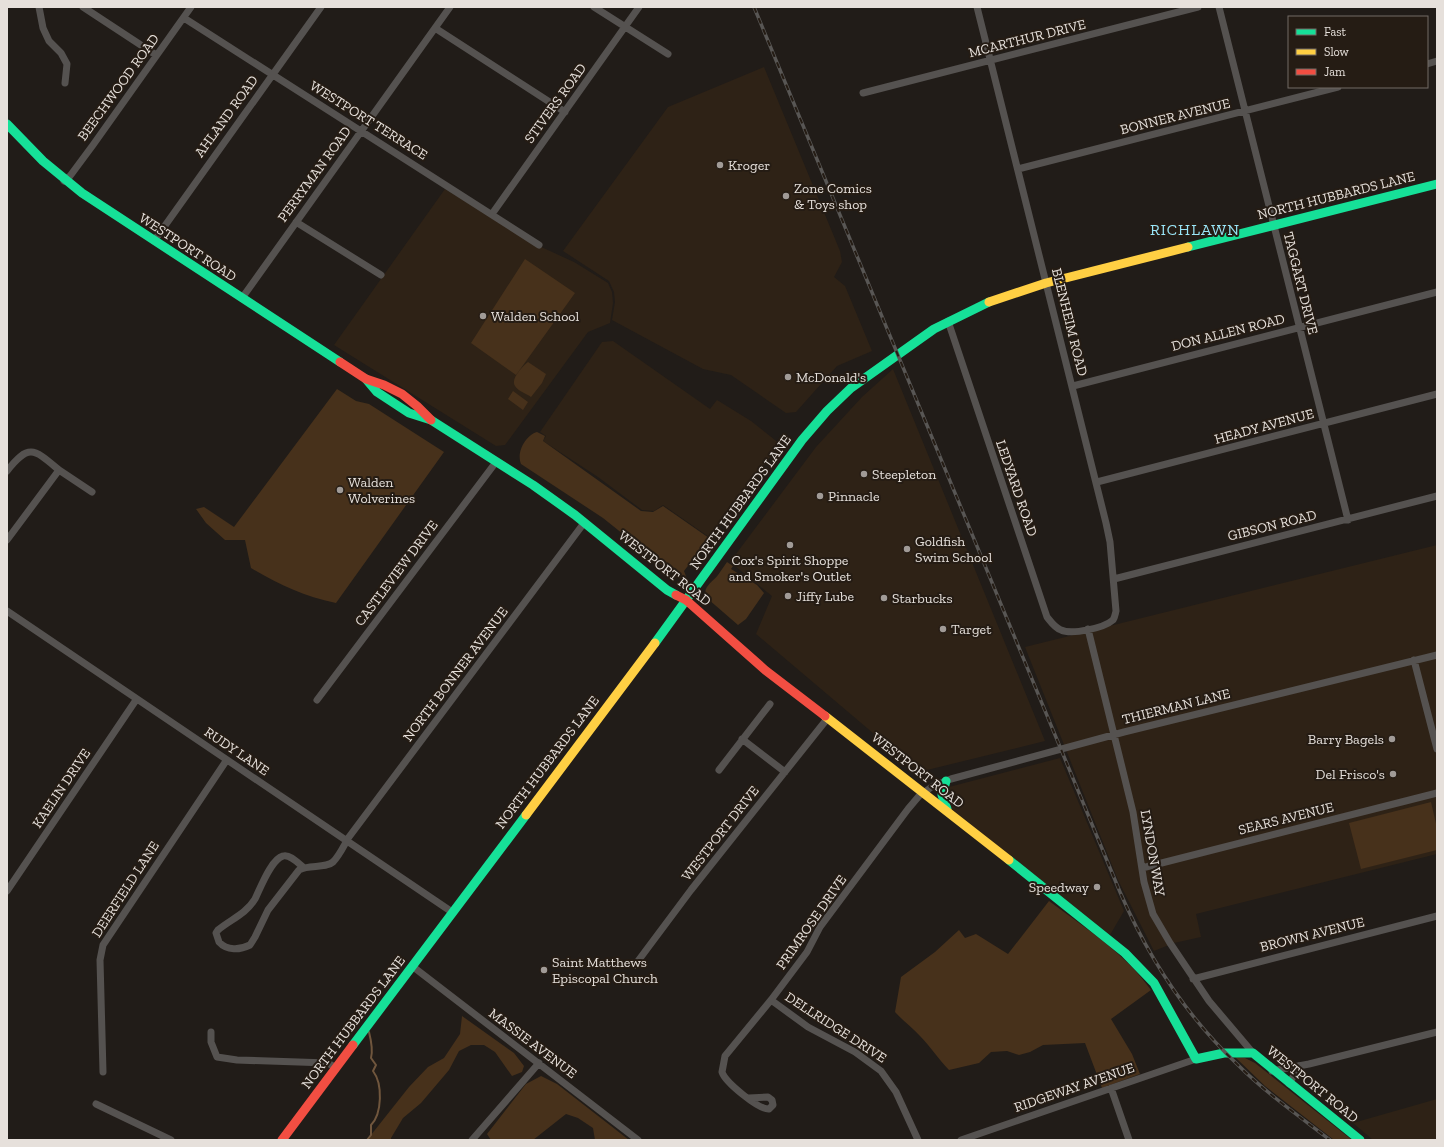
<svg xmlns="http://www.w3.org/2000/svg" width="1444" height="1147" viewBox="0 0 1444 1147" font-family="'Zilla Slab',serif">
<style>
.built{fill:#2e2216}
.green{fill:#47311b}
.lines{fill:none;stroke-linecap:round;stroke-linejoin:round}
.stream{stroke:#70563d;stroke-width:2}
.street{stroke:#555250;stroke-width:7}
.fast{stroke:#16e098;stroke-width:9}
.slow{stroke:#ffcf43;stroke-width:9}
.jam{stroke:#f24e42;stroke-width:9}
.rail-casing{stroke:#585654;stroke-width:3.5}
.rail{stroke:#251c14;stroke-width:2;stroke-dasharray:6;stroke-linecap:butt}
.poi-dot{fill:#a19b97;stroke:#251c14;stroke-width:1.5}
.labels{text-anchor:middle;stroke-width:4;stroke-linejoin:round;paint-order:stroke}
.street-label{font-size:14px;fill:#e6e0db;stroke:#251c14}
.poi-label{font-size:14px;fill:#e6e0db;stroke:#251c14;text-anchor:start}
.quarter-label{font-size:16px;letter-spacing:1px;fill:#99e6f9;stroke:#251c14}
</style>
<rect width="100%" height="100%" fill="#211c18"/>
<path class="built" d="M 764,67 L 840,251 L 842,262 L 834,277 L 845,286 L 872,351 L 837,366 L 796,412 L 786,413 L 731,375 L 703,369 L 612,320 L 615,302 L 614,292 L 609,281 L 563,251 L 668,107 Z
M 445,189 L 539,246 L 574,262 L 608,283 L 612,292 L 613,303 L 610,323 L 588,332 L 505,445 L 496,446 L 334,345 Z
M 613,341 L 710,409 L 717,400 L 751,421 L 780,444 L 709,537 L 663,505 L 654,511 L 642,510 L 598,477 L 543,441 L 546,436 L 540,432 L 602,342 Z
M 893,369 L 1045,741 L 919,772 L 756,634 L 772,596 L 730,562 L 816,447 L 862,397 Z
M 1437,545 L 1437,854 L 1196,914 L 1201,937 L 1174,943 L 1154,951 L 1118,880 L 1025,647 Z
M 1060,758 L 1124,911 L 1110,935 L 948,806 L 945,794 L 949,787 Z
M 1437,1099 L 1437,1140 L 1373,1140 L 1353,1123 Z"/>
<path class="green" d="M 525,259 L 575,293 L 516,375 L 471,343 Z
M 528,362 L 546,374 L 542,383 L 531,397 C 527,394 518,391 515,386 C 510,379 523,366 528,362 Z
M 337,389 L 356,401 L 369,404 L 444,452 L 336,603 C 303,596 280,585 251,568 L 245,540 L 225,540 L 206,523 L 196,509 L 204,507 L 234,527 Z
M 513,391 L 528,402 L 523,410 L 508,399 Z
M 537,432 L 545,436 L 543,441 L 641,511 L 653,512 L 663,506 L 709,538 L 684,571 L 687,579 L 678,578 L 603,518 L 521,464 C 516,452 526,435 537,432 Z
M 727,562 L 733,566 L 731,569 L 757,585 L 764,593 L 746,619 L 738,625 L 708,599 C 700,588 712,583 718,575 C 721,571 724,566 727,562 Z
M 1431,802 L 1437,828 L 1437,850 L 1361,869 L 1349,823 Z
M 1049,901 C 1085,928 1125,953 1151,990 L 1111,1019 L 1132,1054 L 1140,1074 L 1102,1088 L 1085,1043 L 1043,1045 L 1030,1052 L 1019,1055 L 1007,1051 L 991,1052 L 979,1063 L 949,1070 C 938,1059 931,1047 920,1036 C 912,1027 903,1021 895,1012 L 901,977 L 935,952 L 959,930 L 965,938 L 976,934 L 1008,954 Z
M 462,1016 L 514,1053 L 524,1066 L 522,1072 L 512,1076 L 495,1052 L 484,1045 L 471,1045 L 459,1051 L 449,1070 L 421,1103 L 403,1118 L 391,1138 L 391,1140 L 367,1140 L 409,1087 L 428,1067 L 444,1058 L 460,1034 Z
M 1235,1057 L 1245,1058 L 1255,1063 L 1352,1140 L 1334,1140 L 1265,1086 Z
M 541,1076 L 557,1084 L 629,1140 L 595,1140 L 593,1128 L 578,1118 L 566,1114 L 533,1140 L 491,1140 L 487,1134 L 526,1084 Z"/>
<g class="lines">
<path class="stream" d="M 367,1140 L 371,1135 L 371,1125 C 382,1114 383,1084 373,1071 L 376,1065 L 371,1058 C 373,1051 371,1040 369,1032"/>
<path class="street" d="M 39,7 L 43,28 L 49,41 L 61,53 L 67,64 L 65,83
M 83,7 L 156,55
M 594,7 L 668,54
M 1219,7 L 1348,520
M 184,18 L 539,245
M 435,28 L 565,112
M 1427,64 L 1437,61
M 863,93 L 1198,7
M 1018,169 L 1338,87
M 64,181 L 70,176 L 93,145 L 191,7
M 492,214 L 639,7
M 296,222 L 381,275
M 154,241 L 321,7
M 242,298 L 450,7
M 948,321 L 1047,617 C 1051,622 1055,628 1061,630 C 1072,635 1104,628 1113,620 C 1115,617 1115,615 1116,611 L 1110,542 L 1106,523 L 977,7
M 1073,386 L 1437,292
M 59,470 L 92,492
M 7,471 C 29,443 34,449 59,470 L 7,540
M 1097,482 L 1437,394
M 1114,579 L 1437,496
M 7,611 L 452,912
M 1088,629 L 1133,812 L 1144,882 L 1153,914 L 1170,943 L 1209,1001 L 1253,1053
M 1414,660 L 1437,749
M 317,700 L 496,462
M 742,739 L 785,772
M 719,770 L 770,704
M 303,867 C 298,863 290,854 283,856 C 271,859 260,889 255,899 C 245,915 231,919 218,930 L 216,933 L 219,942 C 227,951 240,950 250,945 L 255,937 L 268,910 L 299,870 C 309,864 325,869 333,862 C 340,855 344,845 349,837 L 584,523
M 1142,868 L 1437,793
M 7,891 L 136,700
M 635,965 L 691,890 L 827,719
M 412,966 L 638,1140
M 1193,979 L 1437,916
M 771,1000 L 808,1027 L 855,1052 L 881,1071 L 896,1092 L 918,1140
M 211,1032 L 211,1042 L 217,1057 L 237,1060 L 328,1063 L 336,1068
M 1272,1071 L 1309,1064 L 1437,1032
M 103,1072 L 100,960 L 103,945 L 226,761
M 1289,1084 L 1299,1066
M 1111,1088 L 1129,1140
M 749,1098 L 768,1097 L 772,1100 L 773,1105 L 769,1109 C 759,1110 725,1082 722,1072 L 725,1056 L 771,1000 L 807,952 L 820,927 L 908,809 L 919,796 L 933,786 L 951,779 L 1124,732 L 1437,655
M 96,1104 L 171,1140
M 472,1140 L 539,1063
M 961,1140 L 1196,1059"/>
<path class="fast" d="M 7,124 L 43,161 L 82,193 L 340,362
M 1188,247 L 1437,184
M 366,379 L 377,392 L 409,413 L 431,420 L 533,485 L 575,515 L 667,590 L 676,595
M 655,643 L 802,440 L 827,411 L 851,388 L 934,329 L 989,302
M 946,781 L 942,795 L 947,809
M 1009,860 L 1125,953 L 1154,983 L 1196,1059 L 1224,1053 L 1253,1053 L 1360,1140
M 353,1045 L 526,815"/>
<path class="slow" d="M 989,302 L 1046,283 L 1188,247
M 825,716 L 1009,860
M 526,815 L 655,643"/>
<path class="jam" d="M 340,362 L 366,379 L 384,385 L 402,394 L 417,406 L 431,420
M 676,595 L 686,600 L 765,670 L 825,716
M 282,1140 L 353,1045"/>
<defs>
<path id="rail" d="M 754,7 L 1120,892 C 1148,957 1186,1016 1238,1065 C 1266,1093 1299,1116 1330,1140"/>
</defs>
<use href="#rail" class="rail-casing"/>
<use href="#rail" class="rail"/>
</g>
<g class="poi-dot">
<circle cx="720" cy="165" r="4"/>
<circle cx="786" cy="196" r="4"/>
<circle cx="483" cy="316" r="4"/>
<circle cx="788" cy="377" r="4"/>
<circle cx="864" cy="474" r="4"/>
<circle cx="340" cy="490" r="4"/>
<circle cx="820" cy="496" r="4"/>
<circle cx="790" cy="545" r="4"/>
<circle cx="907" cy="549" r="4"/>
<circle cx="788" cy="596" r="4"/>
<circle cx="884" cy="598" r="4"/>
<circle cx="943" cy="629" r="4"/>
<circle cx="1392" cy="739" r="4"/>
<circle cx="1393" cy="774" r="4"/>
<circle cx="1097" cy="887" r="4"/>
<circle cx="544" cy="970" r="4"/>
</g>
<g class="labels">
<g class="street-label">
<text transform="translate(1027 38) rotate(-14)" y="5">MCARTHUR DRIVE</text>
<text transform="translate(118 87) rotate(-54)" y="5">BEECHWOOD ROAD</text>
<text transform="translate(555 103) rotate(-54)" y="5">STIVERS ROAD</text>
<text transform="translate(226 116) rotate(-54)" y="5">AHLAND ROAD</text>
<text transform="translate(1175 116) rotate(-14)" y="5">BONNER AVENUE</text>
<text transform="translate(369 120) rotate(32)" y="5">WESTPORT TERRACE</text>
<text transform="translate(314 174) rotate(-54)" y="5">PERRYMAN ROAD</text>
<text transform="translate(1336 195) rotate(-14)" y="5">NORTH HUBBARDS LANE</text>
<text transform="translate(188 247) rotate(33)" y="5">WESTPORT ROAD</text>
<text transform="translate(1301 283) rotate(76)" y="5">TAGGART DRIVE</text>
<text transform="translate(1070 322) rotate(76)" y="5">BLENHEIM ROAD</text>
<text transform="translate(1228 332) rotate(-14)" y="5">DON ALLEN ROAD</text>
<text transform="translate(1264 426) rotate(-15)" y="5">HEADY AVENUE</text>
<text transform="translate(1017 488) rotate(71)" y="5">LEDYARD ROAD</text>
<text transform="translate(740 502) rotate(-54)" y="5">NORTH HUBBARDS LANE</text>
<text transform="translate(1272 525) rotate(-14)" y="5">GIBSON ROAD</text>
<text transform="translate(665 568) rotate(38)" y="5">WESTPORT ROAD</text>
<text transform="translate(396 573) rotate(-53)" y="5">CASTLEVIEW DRIVE</text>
<text transform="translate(455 674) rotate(-53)" y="5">NORTH BONNER AVENUE</text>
<text transform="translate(1176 706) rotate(-14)" y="5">THIERMAN LANE</text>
<text transform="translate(237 751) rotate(34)" y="5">RUDY LANE</text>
<text transform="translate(547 762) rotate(-53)" y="5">NORTH HUBBARDS LANE</text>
<text transform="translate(918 770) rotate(38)" y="5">WESTPORT ROAD</text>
<text transform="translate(61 788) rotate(-56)" y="5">KAELIN DRIVE</text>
<text transform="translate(1286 818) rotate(-14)" y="5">SEARS AVENUE</text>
<text transform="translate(720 833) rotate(-52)" y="5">WESTPORT DRIVE</text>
<text transform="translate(1153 853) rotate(80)" y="5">LYNDON WAY</text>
<text transform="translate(125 889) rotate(-57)" y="5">DEERFIELD LANE</text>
<text transform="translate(811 922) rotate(-55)" y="5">PRIMROSE DRIVE</text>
<text transform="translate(1312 934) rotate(-14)" y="5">BROWN AVENUE</text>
<text transform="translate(353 1022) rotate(-53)" y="5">NORTH HUBBARDS LANE</text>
<text transform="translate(836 1027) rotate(33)" y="5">DELLRIDGE DRIVE</text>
<text transform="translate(533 1043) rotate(37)" y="5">MASSIE AVENUE</text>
<text transform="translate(1313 1084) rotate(39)" y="5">WESTPORT ROAD</text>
<text transform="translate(1074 1087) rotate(-19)" y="5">RIDGEWAY AVENUE</text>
</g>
<g class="poi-label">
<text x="728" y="170">Kroger</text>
<text x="794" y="193">Zone Comics<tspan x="794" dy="16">&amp; Toys shop</tspan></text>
<text x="491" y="321">Walden School</text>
<text x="796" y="382">McDonald's</text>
<text x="872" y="479">Steepleton</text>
<text x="348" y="487">Walden<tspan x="348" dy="16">Wolverines</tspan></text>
<text x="828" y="501">Pinnacle</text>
<text x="915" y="546">Goldfish<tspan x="915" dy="16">Swim School</tspan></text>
<text x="790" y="565" text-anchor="middle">Cox's Spirit Shoppe<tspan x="790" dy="16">and Smoker's Outlet</tspan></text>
<text x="796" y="601">Jiffy Lube</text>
<text x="892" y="603">Starbucks</text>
<text x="951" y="634">Target</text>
<text x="1384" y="744" text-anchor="end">Barry Bagels</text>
<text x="1385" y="779" text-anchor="end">Del Frisco's</text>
<text x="1089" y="892" text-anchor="end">Speedway</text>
<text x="552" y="967">Saint Matthews<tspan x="552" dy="16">Episcopal Church</tspan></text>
</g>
<g class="quarter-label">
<text x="1195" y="235">RICHLAWN</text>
</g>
</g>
<rect width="1444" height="1147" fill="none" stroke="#e6e0db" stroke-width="16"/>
<rect x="1288" y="16" width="140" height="72" fill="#251c14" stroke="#726a64"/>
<rect x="1296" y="29" width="20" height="6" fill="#16e098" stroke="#726a64"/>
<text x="1324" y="36" font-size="12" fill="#e6e0db">Fast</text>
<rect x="1296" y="49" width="20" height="6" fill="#ffcf43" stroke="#726a64"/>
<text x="1324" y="56" font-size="12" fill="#e6e0db">Slow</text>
<rect x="1296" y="69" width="20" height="6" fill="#f24e42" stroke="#726a64"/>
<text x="1324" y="76" font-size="12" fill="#e6e0db">Jam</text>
</svg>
